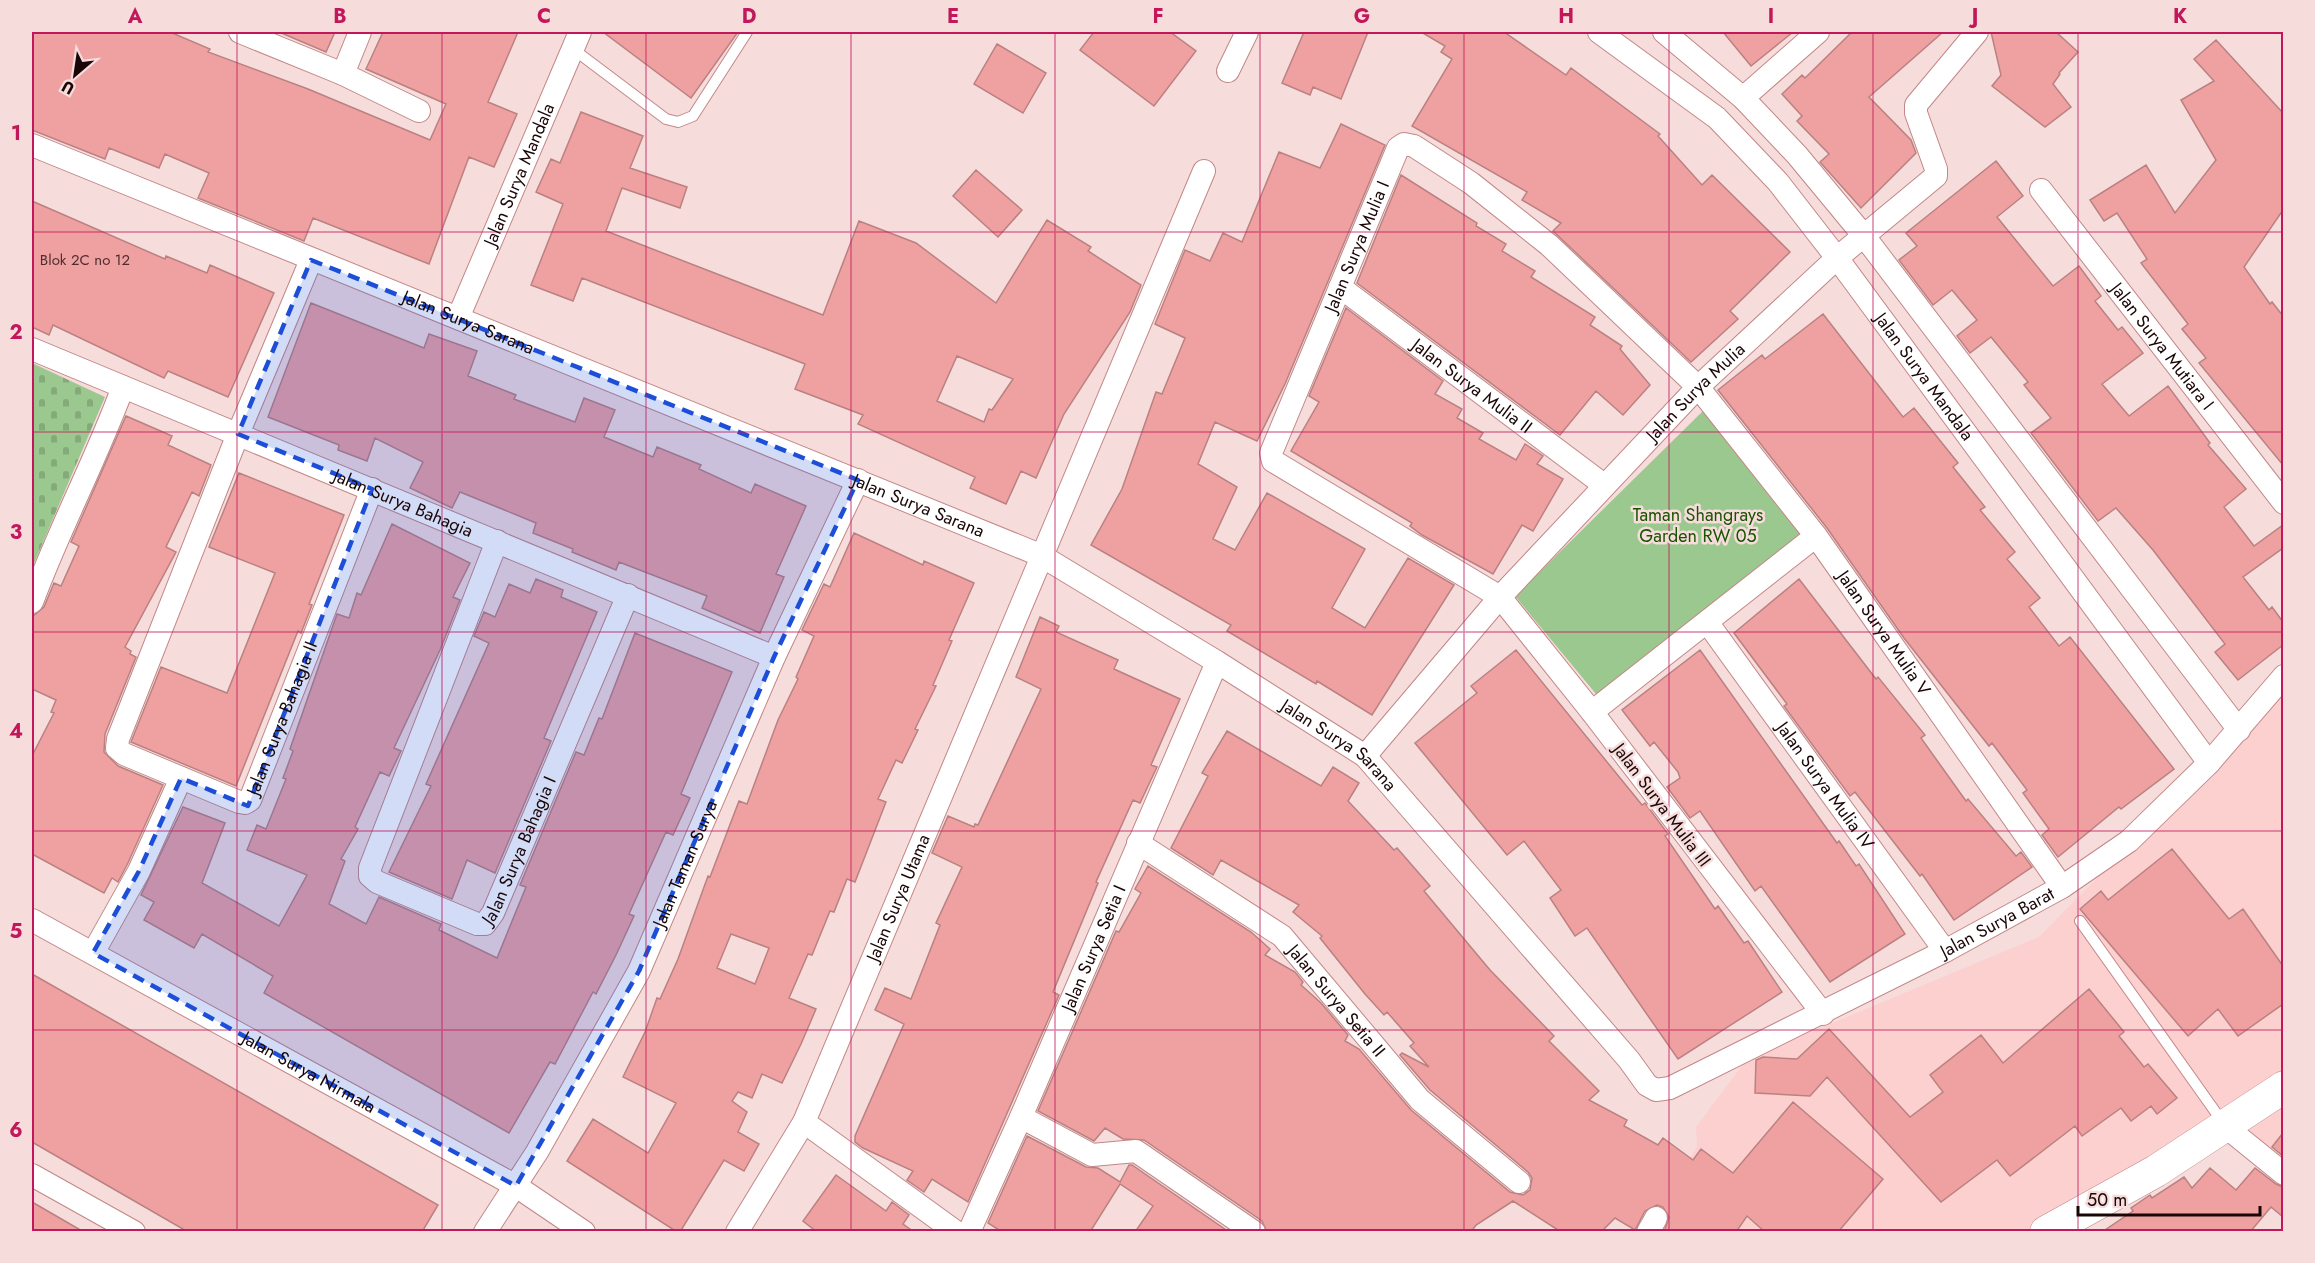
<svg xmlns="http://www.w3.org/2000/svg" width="2315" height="1263" viewBox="0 0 2315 1263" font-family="Jost,sans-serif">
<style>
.built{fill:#fcd0cf}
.green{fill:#9bc88e}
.cemetery{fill:url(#cemetery-stones)}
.building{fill:#efa1a1;stroke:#bb8080;stroke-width:1.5;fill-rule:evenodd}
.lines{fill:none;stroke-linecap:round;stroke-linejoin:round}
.lane-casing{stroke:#c38787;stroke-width:12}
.street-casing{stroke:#c38787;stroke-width:24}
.secondary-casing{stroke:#c38787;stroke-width:33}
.lane{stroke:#fff;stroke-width:10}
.street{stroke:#fff;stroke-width:22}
.secondary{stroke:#fff;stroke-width:32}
.marked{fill:#1d4ed8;fill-opacity:0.2;stroke:#1d4ed8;stroke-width:4.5;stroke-dasharray:12 8;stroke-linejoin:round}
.grid{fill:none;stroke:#c2185b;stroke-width:1.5;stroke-opacity:0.55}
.labels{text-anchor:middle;stroke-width:5;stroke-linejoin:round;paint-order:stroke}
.number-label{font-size:15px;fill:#502d2e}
.street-label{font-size:18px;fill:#1b0607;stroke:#f7dcdc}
.park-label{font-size:18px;fill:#195300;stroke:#f7dcdc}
.neatline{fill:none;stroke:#c2185b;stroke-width:2}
.grid-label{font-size:20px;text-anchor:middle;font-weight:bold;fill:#c2185b}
</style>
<defs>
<pattern id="cemetery-stones" width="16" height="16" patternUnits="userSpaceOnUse" patternTransform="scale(1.5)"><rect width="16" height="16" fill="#9bc88e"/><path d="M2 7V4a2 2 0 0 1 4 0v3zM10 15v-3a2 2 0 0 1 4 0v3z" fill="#85aa79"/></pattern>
</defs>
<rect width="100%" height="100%" fill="#f7dcdc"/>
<path class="built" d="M 2283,688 L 2283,1170 L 2235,1129 L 2066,1231 L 1641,1232 L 1697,1147 L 1696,1127 L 1752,1052 L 1830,1024 L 2039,937 Z"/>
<path class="green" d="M 1705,409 L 1808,536 L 1601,700 L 1515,596 Z"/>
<path class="cemetery" d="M 32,363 L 105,397 L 32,568 Z"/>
<path class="building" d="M 32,32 L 170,32 L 210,49 L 208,52 L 308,89 L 430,140 L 446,104 L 366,69 L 383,32 L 518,32 L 488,102 L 517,114 L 494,167 L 469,157 L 429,264 L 313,218 L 304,241 L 198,198 L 209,173 L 165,154 L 159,168 L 109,148 L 105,159 L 32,130 Z
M 279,32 L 335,32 L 326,52 Z
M 603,32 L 738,32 L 691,98 Z
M 1094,32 L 1170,32 L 1196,51 L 1154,106 L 1080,50 Z
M 1304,32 L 1368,32 L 1341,99 L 1313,87 L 1310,95 L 1282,83 Z
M 1421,32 L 1504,32 L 1566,75 L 1571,68 L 1660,134 L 1658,136 L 1702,185 L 1712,175 L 1790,252 L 1730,311 L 1738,319 L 1691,362 L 1553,231 L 1561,223 L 1522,200 L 1527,192 L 1412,126 L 1452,59 L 1441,52 L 1445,46 Z
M 1723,32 L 1793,32 L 1751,66 Z
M 1852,32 L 1943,32 L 1869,97 L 1911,140 L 1916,153 L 1861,208 L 1820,162 L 1829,154 L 1797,121 L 1802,116 L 1782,94 L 1802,75 L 1805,78 Z
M 1991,32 L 2056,32 L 2078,52 L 2059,73 L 2060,74 L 2053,84 L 2071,107 L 2045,127 L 1992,86 L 2001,75 Z
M 2216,40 L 2283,113 L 2283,210 L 2244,267 L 2270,304 L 2272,302 L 2283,316 L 2283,465 L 2199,363 L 2206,358 L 2182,329 L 2188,324 L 2141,263 L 2147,259 L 2117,213 L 2104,221 L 2090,200 L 2146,165 L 2175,213 L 2216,160 L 2181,100 L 2214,81 L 2194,59 Z
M 997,44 L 1046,73 L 1023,113 L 974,84 Z
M 581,112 L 643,136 L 630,168 L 687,187 L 680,208 L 622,188 L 606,231 L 823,315 L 859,221 L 916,243 L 996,303 L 1047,220 L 1091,247 L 1088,251 L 1141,285 L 1130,312 L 1064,414 L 1036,478 L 1021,471 L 1006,504 L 970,488 L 975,477 L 858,424 L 863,415 L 795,389 L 805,364 L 582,278 L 573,301 L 531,285 L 563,204 L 536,192 L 551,159 L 560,163 ZM 957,356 L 1013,379 L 992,410 L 989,409 L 984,422 L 937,401 Z
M 1341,124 L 1385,145 L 1285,384 L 1257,441 L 1215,422 L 1198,464 L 1237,487 L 1213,539 L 1235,550 L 1267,493 L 1365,549 L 1332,608 L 1365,628 L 1408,558 L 1454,585 L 1372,715 L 1317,681 L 1316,684 L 1227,631 L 1231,625 L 1091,545 L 1122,489 L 1156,392 L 1162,394 L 1185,338 L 1155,324 L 1185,250 L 1210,261 L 1223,233 L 1242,242 L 1279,152 L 1320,168 Z
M 1996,161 L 2023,196 L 1997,217 L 2053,286 L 2079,266 L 2101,296 L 2095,301 L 2118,330 L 2122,327 L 2143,353 L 2102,384 L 2129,416 L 2168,386 L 2210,443 L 2208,445 L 2246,489 L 2224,507 L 2254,546 L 2283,525 L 2283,548 L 2243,577 L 2269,610 L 2272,607 L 2283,622 L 2283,645 L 2238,680 L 2215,652 L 2225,644 L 2153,550 L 2116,508 L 2098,521 L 2031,433 L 2051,418 L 2024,385 L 2028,382 L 1991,337 L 1970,353 L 1957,336 L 1977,320 L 1952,290 L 1933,305 L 1899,260 L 1917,246 L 1906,233 Z
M 976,170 L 1022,210 L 998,237 L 953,196 Z
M 1401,175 L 1477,223 L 1476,226 L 1506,244 L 1502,251 L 1535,271 L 1531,277 L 1595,317 L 1590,325 L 1622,346 L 1620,349 L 1650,385 L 1623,415 L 1596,391 L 1560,435 L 1357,283 Z
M 32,201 L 165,259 L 166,256 L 207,273 L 210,265 L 274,293 L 228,397 L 168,371 L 164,378 L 53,325 L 49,335 L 32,327 Z
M 311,303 L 424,348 L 429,334 L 477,351 L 468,376 L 516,395 L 514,399 L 575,422 L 584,398 L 615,410 L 604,437 L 653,457 L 657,447 L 701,465 L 699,469 L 751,493 L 755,484 L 806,506 L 776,574 L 784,577 L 760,633 L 702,608 L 707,596 L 619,562 L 616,570 L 572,552 L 573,549 L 533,533 L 536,523 L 502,509 L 460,492 L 452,508 L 410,488 L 423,462 L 375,438 L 367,461 L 338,450 L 339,445 L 268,417 Z
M 1346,308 L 1443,381 L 1435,394 L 1462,409 L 1457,418 L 1483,433 L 1479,439 L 1516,460 L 1525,444 L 1543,456 L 1537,464 L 1563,479 L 1533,531 L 1522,525 L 1493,574 L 1422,535 L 1410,526 L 1412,523 L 1291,451 L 1319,402 L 1309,396 Z
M 1823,314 L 1903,417 L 1914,408 L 1958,463 L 1953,467 L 1985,507 L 1980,510 L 2015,552 L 2007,559 L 2040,598 L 2029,607 L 2059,646 L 2070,637 L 2174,769 L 2121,809 L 2119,807 L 2058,857 L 2042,835 L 2049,829 L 2023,793 L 2027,790 L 1992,743 L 1989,746 L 1904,638 L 1827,528 L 1718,390 L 1762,355 L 1765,359 Z
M 126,416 L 172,436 L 168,445 L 211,465 L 199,496 L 192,492 L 166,547 L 176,552 L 125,647 L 131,651 L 130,654 L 136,657 L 105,734 L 104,752 L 118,766 L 163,785 L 127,865 L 118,882 L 112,878 L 104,893 L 32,854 L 32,756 L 54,713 L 51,712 L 56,700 L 32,689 L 32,617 L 44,607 L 54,583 L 61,586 L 79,546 L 71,542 Z
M 239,473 L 344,515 L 309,604 L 312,605 L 301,633 L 298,631 L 236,786 L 131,742 L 161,667 L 227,693 L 275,573 L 209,547 Z
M 392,524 L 470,563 L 453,597 L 460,600 L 440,650 L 394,748 L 401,751 L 389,776 L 380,772 L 355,827 L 358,829 L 341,859 L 345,861 L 329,904 L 366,924 L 379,897 L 441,924 L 439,930 L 497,958 L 526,887 L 520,885 L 576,752 L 584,755 L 599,718 L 602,719 L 635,633 L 732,672 L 681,794 L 690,798 L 673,835 L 666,832 L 629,914 L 634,916 L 616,955 L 596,994 L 593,992 L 555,1064 L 550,1062 L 509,1133 L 264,993 L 273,976 L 202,934 L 194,948 L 144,920 L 154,902 L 141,895 L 183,807 L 225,823 L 202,883 L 279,926 L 307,875 L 247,850 L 257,825 L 266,829 L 286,779 L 283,778 L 293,751 L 290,749 L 337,614 L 349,618 L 357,593 L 361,595 Z
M 854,533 L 923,565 L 924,561 L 974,583 L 949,640 L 952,641 L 933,685 L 936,686 L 915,729 L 918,730 L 902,763 L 896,760 L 878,799 L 886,802 L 855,882 L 847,879 L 834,912 L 830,911 L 812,955 L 808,954 L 789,998 L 816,1009 L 801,1044 L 782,1083 L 762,1074 L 752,1098 L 738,1092 L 732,1101 L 747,1112 L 738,1132 L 759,1144 L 744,1171 L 724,1160 L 680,1232 L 677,1232 L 567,1161 L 593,1119 L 648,1153 L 676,1103 L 623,1077 L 645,1032 L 657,998 L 660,999 L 678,959 L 708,876 L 710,877 L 739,801 L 747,804 L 778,720 L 798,679 L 796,677 L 814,636 L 802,630 L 824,584 L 830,587 ZM 731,934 L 769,948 L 755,984 L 717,968 Z
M 536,579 L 563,590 L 561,597 L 597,612 L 544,738 L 551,741 L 495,873 L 467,860 L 452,899 L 389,872 L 431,786 L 426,784 L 489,643 L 474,636 L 484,612 L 495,617 L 509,584 L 530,593 Z
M 1799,579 L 1876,679 L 1878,677 L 1925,735 L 1921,738 L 1966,801 L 1968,799 L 2016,856 L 2021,852 L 2032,867 L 1954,920 L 1922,874 L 1920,876 L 1855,792 L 1850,796 L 1784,706 L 1787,704 L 1734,633 Z
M 1040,617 L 1059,626 L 1056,632 L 1118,660 L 1114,669 L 1180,699 L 1151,765 L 1157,767 L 1140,803 L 1133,800 L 1096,882 L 1098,883 L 1053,992 L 1059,995 L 968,1202 L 932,1179 L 924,1192 L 907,1180 L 913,1171 L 863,1148 L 855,1142 L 855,1136 L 904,1024 L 875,1010 L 885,988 L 911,999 L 940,925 L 936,923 L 962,867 L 932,853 L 948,816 L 974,827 L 975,824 L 978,825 L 1041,689 L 1016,677 Z
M 1516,650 L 1642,805 L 1645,803 L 1668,834 L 1665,836 L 1715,909 L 1718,906 L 1744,943 L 1748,941 L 1782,992 L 1678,1059 L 1587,928 L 1575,936 L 1550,898 L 1561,890 L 1524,841 L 1507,855 L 1415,743 L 1477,693 L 1471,686 Z
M 1700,650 L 1837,843 L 1839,841 L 1856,866 L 1859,864 L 1905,934 L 1830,982 L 1761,886 L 1755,891 L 1700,811 L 1690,818 L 1667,787 L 1680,778 L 1678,772 L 1654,742 L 1650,746 L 1622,710 Z
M 1227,731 L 1321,786 L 1333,767 L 1359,783 L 1348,801 L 1394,850 L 1397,848 L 1430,886 L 1424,891 L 1490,970 L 1554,1036 L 1549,1041 L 1599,1091 L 1589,1100 L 1627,1120 L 1624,1126 L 1658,1145 L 1663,1138 L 1693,1160 L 1701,1149 L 1733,1173 L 1793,1102 L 1883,1179 L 1838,1232 L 1765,1232 L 1747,1216 L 1736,1232 L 1664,1232 L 1669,1217 L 1663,1207 L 1657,1205 L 1645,1211 L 1635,1230 L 1615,1218 L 1601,1232 L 1561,1232 L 1513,1201 L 1476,1225 L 1471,1232 L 1267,1232 L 1262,1221 L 1144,1140 L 1123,1139 L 1105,1128 L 1094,1141 L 1038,1111 L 1116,931 L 1119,932 L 1141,893 L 1135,889 L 1148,866 L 1251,932 L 1270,949 L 1265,955 L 1295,972 L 1303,982 L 1301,985 L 1321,1003 L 1348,1035 L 1345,1041 L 1359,1049 L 1411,1110 L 1510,1192 L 1523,1195 L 1530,1190 L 1532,1178 L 1528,1172 L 1430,1090 L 1400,1055 L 1402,1053 L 1429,1067 L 1410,1046 L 1414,1043 L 1387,1012 L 1384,1015 L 1365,994 L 1320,938 L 1322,936 L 1293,912 L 1299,905 L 1221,860 L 1213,875 L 1171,848 L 1208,776 L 1202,773 Z
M 2172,849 L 2229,919 L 2243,909 L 2283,966 L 2283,1004 L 2238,1036 L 2218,1009 L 2188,1036 L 2080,909 L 2101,891 L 2108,900 Z
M 32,974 L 438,1205 L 422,1232 L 188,1232 L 32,1142 Z
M 2089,989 L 2124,1032 L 2119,1036 L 2144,1067 L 2148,1064 L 2177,1098 L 2157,1114 L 2151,1106 L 2131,1121 L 2121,1108 L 2082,1136 L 2075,1126 L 2010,1176 L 1997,1160 L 1941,1202 L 1827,1077 L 1810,1096 L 1755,1093 L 1756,1060 L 1763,1057 L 1797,1059 L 1829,1029 L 1910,1117 L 1943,1092 L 1930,1075 L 1981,1035 L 2003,1063 Z
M 2283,1133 L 2283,1156 L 2272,1147 Z
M 1027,1136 L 1086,1167 L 1098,1168 L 1120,1182 L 1129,1165 L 1132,1165 L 1229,1232 L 1135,1232 L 1153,1206 L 1120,1184 L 1090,1232 L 1002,1232 L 988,1223 Z
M 2210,1168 L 2236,1190 L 2255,1168 L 2276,1184 L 2283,1187 L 2283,1217 L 2271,1207 L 2250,1232 L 2102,1232 L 2133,1211 L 2131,1208 L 2150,1195 L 2152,1198 L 2184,1177 L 2192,1188 Z
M 836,1175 L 886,1211 L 892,1202 L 909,1215 L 903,1224 L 914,1232 L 817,1232 L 803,1221 Z
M 32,1202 L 84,1232 L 32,1232 Z"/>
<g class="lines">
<defs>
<path id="lane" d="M 573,49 L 666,119 L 678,122 L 693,116 L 747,32
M 2080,921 L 2224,1124"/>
<g id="street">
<path d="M 240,32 L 343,74 L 419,111"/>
<path id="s1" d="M 1599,32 L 1717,118 L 1778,182 L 1837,258 L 2209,763"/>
<path d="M 1664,32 L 1743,98 L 1797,155 L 1864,236 L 2239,730"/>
<path d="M 1228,71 L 1247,32"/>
<path d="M 343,74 L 360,32"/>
<path d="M 1743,98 L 1818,32"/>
<path id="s2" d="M 32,145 L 1040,555 L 1217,662 L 1365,756 L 1629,1060 L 1647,1085 L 1656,1090 L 1670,1088 L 1945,951 L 2062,887 L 2129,841 L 2209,763 L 2284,676"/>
<path id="s3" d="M 2041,190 L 2284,503"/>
<path id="s4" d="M 311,260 L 238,434 L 118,739 L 117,748 L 124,754 L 239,802 L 245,803 L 250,800 L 372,489"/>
<path id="s5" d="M 1340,287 L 1604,485"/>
<path id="s6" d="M 458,318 L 580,32"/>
<path id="s7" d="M 32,349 L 774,657"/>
<path id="s8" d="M 497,541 L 370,868 L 370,876 L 377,882 L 477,924 L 485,924 L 493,913 L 628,595"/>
<path d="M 32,602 C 59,529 96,460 123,387"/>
<path id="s9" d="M 1707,622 L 1945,951"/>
<path d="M 1592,712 L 1816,536"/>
<path id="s10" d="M 1365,756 L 1500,597 L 1698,387 L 1837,258 L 1936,176 L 1936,169 L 1916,113 L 1916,105 L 1977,32"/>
<path id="s11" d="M 1138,843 L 1282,936 L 1420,1100 L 1519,1182"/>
<path id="s12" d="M 32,920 L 516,1186 L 584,1232"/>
<path d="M 93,953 L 139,871 L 181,778"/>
<path id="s13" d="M 1823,1014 L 1592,712 L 1500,597 L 1273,461 L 1271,453 L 1398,148 L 1404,144 L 1414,146 L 1471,183 L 1549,245 L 1698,387 L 1816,536 L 2062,887"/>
<path d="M 1021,1117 L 1092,1155 L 1136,1151 L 1254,1232"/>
<path d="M 804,1122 L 956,1232"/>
<path d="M 2226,1127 L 2284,1174"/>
<path d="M 32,1175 L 134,1232"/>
<path id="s14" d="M 485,1232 L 537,1152 L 639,971 L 774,657 L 858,480"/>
<path id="s15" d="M 737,1232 L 804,1122 L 1204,171"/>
<path id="s16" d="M 969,1232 L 1021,1117 L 1217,662"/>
<path d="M 1648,1232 L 1656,1218"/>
</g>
<path id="secondary" d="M 2046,1232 L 2156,1171 L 2284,1087"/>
</defs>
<use href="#lane" class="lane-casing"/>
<use href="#street" class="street-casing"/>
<use href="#secondary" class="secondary-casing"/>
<use href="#lane" class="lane"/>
<use href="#street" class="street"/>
<use href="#secondary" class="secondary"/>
</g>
<path class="marked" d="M 311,260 L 858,480 L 774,657 L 639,971 L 516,1186 L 93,953 L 139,871 L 181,778 L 248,806 L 372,489 L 238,434 Z"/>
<path class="grid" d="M 237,32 L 237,1232M 442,32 L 442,1232M 646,32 L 646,1232M 851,32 L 851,1232M 1055,32 L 1055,1232M 1260,32 L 1260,1232M 1464,32 L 1464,1232M 1669,32 L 1669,1232M 1873,32 L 1873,1232M 2078,32 L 2078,1232M 32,232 L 2284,232M 32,432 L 2284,432M 32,632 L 2284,632M 32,831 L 2284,831M 32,1030 L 2284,1030"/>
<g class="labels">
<g class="number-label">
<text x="85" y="265">Blok 2C no 12</text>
</g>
<g class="street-label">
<text dy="6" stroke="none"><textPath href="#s6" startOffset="156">Jalan Surya Mandala</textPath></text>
<text dy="6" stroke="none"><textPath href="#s13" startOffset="1024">Jalan Surya Mulia I</textPath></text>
<text dy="6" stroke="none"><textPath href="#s2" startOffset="471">Jalan Surya Sarana</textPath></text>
<text dy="6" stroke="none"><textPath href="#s3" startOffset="198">Jalan Surya Mutiara I</textPath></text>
<text dy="6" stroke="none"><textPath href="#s1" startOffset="478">Jalan Surya Mandala</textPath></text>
<text dy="6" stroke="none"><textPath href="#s5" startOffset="165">Jalan Surya Mulia II</textPath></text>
<text dy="6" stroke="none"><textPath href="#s10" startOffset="492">Jalan Surya Mulia</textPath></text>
<text dy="6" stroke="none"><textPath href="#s7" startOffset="402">Jalan Surya Bahagia</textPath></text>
<text dy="6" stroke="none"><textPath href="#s2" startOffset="957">Jalan Surya Sarana</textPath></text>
<text dy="6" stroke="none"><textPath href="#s13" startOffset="1830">Jalan Surya Mulia V</textPath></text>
<text dy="6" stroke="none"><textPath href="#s4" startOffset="759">Jalan Surya Bahagia II</textPath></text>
<text dy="6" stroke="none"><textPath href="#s2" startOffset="1443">Jalan Surya Sarana</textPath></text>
<text dy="6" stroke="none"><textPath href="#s9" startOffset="202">Jalan Surya Mulia IV</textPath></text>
<text transform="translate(1662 805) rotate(53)" y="6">Jalan Surya Mulia III</text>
<text dy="6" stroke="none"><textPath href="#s8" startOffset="566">Jalan Surya Bahagia I</textPath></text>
<text dy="6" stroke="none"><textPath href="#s14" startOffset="420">Jalan Taman Surya</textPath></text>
<text dy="6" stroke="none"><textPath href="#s15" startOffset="372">Jalan Surya Utama</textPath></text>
<text dy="6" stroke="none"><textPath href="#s2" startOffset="2295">Jalan Surya Barat</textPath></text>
<text dy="6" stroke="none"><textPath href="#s16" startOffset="310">Jalan Surya Setia I</textPath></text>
<text dy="6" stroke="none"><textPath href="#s11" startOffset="256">Jalan Surya Setia II</textPath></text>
<text dy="6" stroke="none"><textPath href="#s12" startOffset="316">Jalan Surya Nirmala</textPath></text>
</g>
<g class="park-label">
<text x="1698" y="521">Taman Shangrays<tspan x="1698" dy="21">Garden RW 05</tspan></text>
</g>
</g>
<rect width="2315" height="1263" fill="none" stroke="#f7dcdc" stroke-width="66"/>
<g transform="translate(75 75) rotate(209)" stroke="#f7dcdc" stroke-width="4.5" paint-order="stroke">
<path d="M0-4.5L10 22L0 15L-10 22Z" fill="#1b0607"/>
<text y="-9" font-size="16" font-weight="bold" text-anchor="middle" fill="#1b0607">U</text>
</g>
<path d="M2078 1206v9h182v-9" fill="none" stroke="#1b0607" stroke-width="3"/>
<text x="2087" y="1206" font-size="18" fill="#1b0607" stroke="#f7dcdc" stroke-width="4.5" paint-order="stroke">50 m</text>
<rect x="33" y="33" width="2249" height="1197" class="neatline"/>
<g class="grid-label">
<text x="135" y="23">A</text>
<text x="340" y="23">B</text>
<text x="544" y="23">C</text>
<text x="749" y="23">D</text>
<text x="953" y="23">E</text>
<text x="1158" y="23">F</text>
<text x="1362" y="23">G</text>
<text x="1566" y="23">H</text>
<text x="1771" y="23">I</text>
<text x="1975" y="23">J</text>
<text x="2180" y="23">K</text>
<text x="16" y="140">1</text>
<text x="16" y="339">2</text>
<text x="16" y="539">3</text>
<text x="16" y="738">4</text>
<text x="16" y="938">5</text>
<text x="16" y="1137">6</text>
</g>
</svg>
